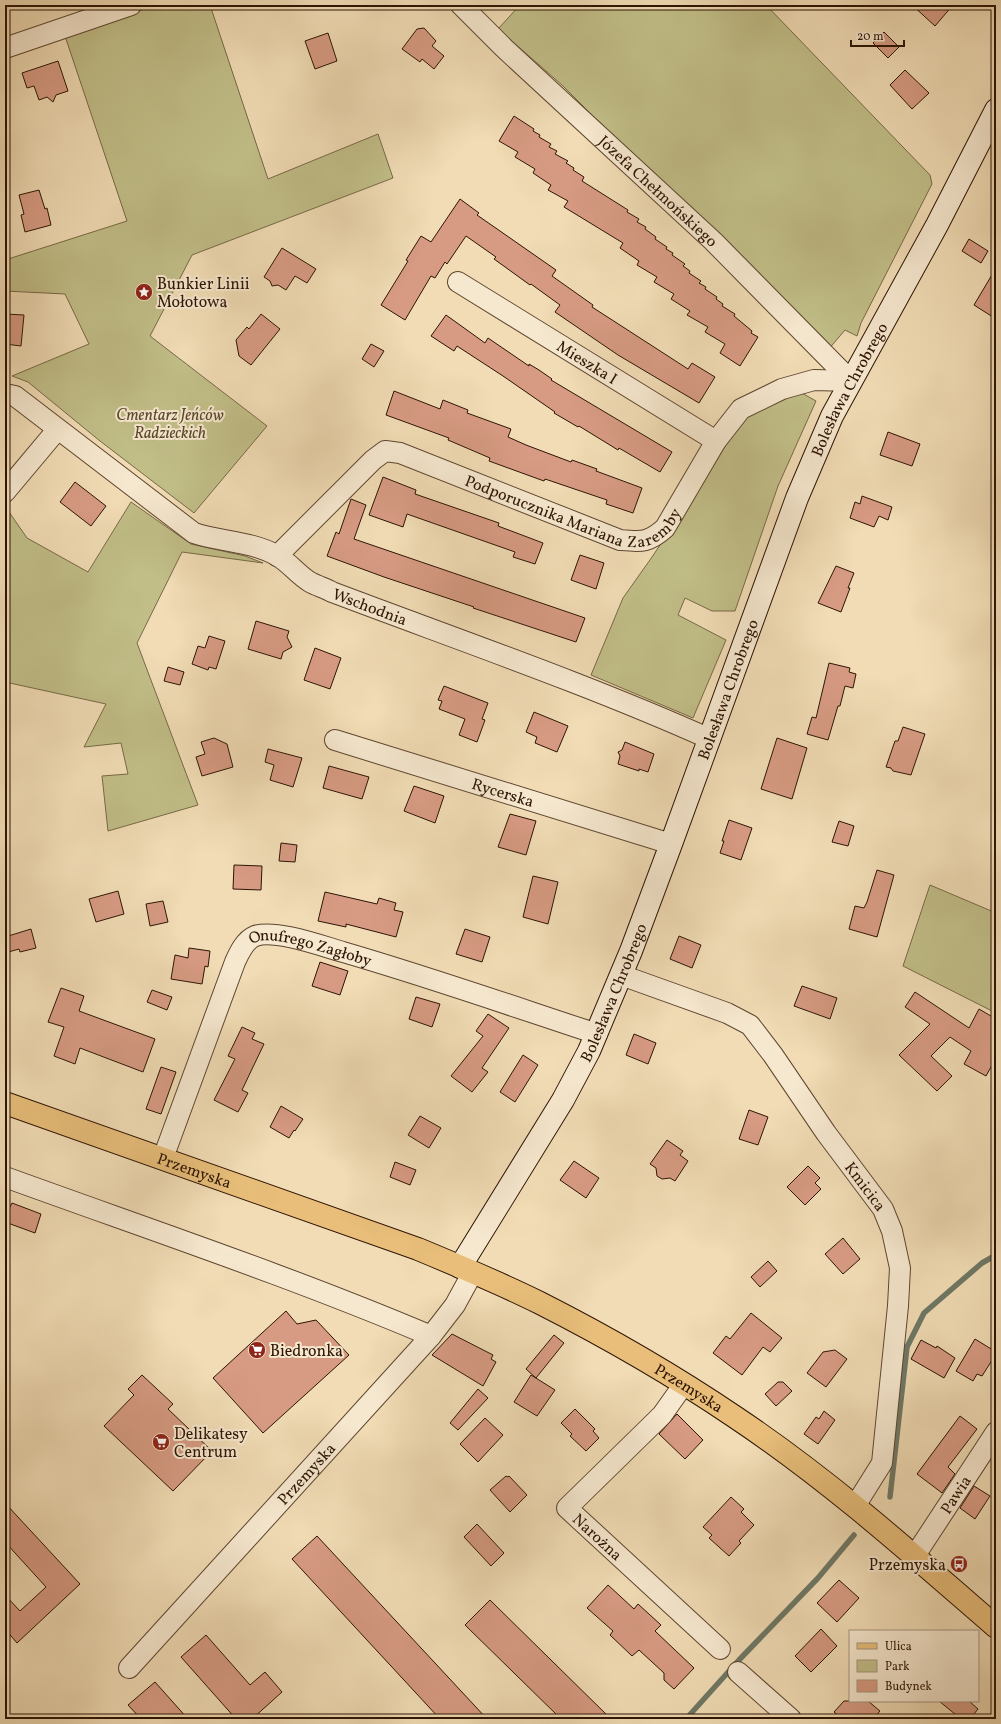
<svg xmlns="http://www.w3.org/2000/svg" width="1001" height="1724" viewBox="0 0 1001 1724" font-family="Vollkorn,serif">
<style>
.green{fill:#c1be88;stroke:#776946}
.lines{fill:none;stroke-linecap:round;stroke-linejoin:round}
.stream{stroke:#6f7967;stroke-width:5.5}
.building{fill:#d79b83;stroke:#2d1404}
.street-casing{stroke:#5e4630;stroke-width:22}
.secondary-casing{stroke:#2d1404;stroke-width:24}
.primary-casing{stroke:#2d1404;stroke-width:24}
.street{stroke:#f6e8cf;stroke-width:20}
.secondary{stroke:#f6e8cf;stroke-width:22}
.primary{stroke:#e8be7a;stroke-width:22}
.labels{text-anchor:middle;stroke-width:4;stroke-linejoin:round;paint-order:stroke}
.street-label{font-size:16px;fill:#2d1404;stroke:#f6e8cf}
.poi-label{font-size:16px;fill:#2d1404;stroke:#f6e8cf;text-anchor:start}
.park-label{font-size:16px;font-style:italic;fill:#59472c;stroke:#f6e8cf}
</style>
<rect width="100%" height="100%" fill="#f1dcb5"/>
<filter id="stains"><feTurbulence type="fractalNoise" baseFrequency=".005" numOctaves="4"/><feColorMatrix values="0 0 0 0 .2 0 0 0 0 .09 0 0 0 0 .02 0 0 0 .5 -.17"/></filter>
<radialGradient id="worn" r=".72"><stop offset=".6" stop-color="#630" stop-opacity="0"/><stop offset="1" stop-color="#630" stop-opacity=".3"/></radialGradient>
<path class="green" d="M 156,5 L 210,5 L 268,179 L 378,134 L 393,178 L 192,255 L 150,336 L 267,426 L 194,513 L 100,441 L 28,382 L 12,376 L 89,344 L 65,294 L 5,291 L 5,260 L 127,221 L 65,36 Z
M 520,5 L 766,5 L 930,175 L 932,184 L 861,323 L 857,336 L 845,330 L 828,350 L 707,223 L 593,116 L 562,85 L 498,29 Z
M 800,392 L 816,401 L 778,486 L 735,611 L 712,611 L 685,598 L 678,615 L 726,640 L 693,718 L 591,675 L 623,598 L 652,557 L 717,460 L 738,423 L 767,405 Z
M 131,502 L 191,544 L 245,556 L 263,563 L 182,552 L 137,643 L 198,805 L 108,831 L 102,776 L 128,774 L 121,743 L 84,747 L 106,704 L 5,682 L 5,511 L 7,509 L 27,538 L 88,572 Z
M 930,885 L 996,913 L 996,1013 L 903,966 Z"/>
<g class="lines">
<path class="stream" d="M 890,1497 L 907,1347 L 924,1313 L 982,1263 L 996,1255
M 686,1719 L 739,1660 L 818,1578 L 854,1535"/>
</g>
<path class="building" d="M 912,5 L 953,5 L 935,26 Z
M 424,28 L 436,41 L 432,46 L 444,56 L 434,69 L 422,59 L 420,62 L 402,49 L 417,29 Z
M 884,32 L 899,47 L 888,58 L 873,43 Z
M 328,33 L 337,61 L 315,69 L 305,41 Z
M 58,61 L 68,91 L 56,95 L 53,102 L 47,97 L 39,100 L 34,86 L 27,88 L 22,73 Z
M 905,70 L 929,93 L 912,109 L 890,85 Z
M 514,116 L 534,129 L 533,131 L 540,135 L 539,137 L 551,144 L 549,147 L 557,151 L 555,154 L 568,161 L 566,163 L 574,168 L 573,170 L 584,177 L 582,181 L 628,210 L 627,212 L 639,219 L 637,222 L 646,227 L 645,229 L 656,237 L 655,239 L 667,247 L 666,249 L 673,253 L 672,255 L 685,264 L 683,266 L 690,271 L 689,273 L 701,281 L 699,283 L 706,287 L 705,289 L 717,297 L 716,299 L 723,304 L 722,306 L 735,314 L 734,316 L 752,331 L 751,333 L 758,337 L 740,366 L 720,353 L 725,344 L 705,332 L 708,327 L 687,315 L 690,311 L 671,299 L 674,294 L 654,282 L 657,277 L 637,265 L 639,261 L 620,248 L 623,243 L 564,207 L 568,201 L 548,190 L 551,185 L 533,173 L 535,169 L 515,157 L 518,152 L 499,141 Z
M 39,190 L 45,209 L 47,208 L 51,225 L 25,232 L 21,215 L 24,214 L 19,195 Z
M 460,199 L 479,213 L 477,215 L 556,270 L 552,276 L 593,305 L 592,307 L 688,369 L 692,363 L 715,377 L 699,403 L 618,355 L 555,312 L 560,305 L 531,284 L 530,285 L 494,259 L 496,257 L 466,236 L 447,264 L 445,262 L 435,278 L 431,276 L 405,320 L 381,305 L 408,261 L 406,260 L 421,236 L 431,242 Z
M 969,239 L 988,251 L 981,263 L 962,251 Z
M 282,248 L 316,269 L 307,283 L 295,276 L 286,290 L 278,285 L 272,286 L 270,281 L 264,277 Z
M 996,268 L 996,319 L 974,305 Z
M 5,314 L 24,315 L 21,346 L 5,344 Z
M 261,314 L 280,329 L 251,365 L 239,356 L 236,340 L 247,327 L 249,329 Z
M 446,315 L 485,343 L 488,338 L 529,366 L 529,364 L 539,370 L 552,379 L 551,380 L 672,452 L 660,472 L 619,448 L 618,450 L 579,426 L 578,427 L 554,413 L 555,412 L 503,376 L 457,346 L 454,351 L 431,336 Z
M 371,344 L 384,351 L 374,367 L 362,359 Z
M 394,391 L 440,409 L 443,400 L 468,410 L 467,413 L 511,429 L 508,437 L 526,445 L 571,462 L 572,460 L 597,469 L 596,471 L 642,488 L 633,513 L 606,504 L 607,500 L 545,479 L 544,481 L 489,461 L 490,458 L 448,440 L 449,438 L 386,415 Z
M 888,432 L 920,444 L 912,466 L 880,455 Z
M 383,477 L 416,490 L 415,494 L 499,523 L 498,526 L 543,543 L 535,564 L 513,557 L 515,552 L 407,514 L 403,527 L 369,515 Z
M 75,482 L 106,506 L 91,526 L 60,502 Z
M 862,496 L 892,507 L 888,520 L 879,516 L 874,527 L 850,518 L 855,502 L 860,504 Z
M 351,499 L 366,505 L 354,539 L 585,618 L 576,642 L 473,608 L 474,607 L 384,577 L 327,556 L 336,532 L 339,534 Z
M 580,555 L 604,563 L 596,589 L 571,580 Z
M 836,566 L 854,573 L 848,588 L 850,588 L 841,612 L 818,603 Z
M 256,621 L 289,631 L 287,637 L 292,647 L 283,652 L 281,659 L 248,649 Z
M 209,636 L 225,641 L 216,669 L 209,667 L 208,670 L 192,664 L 198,646 L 205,648 Z
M 315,648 L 341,658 L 330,689 L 304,680 Z
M 829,663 L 850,668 L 849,672 L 856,674 L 853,688 L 845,686 L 840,706 L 838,706 L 828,740 L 807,734 L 812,717 L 816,718 Z
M 168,667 L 184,672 L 180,685 L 164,681 Z
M 444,686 L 488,703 L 482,719 L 485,720 L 477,742 L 459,735 L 465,719 L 439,709 L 442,701 L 438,700 Z
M 534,712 L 568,726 L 557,752 L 535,743 L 537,737 L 526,732 Z
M 903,727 L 925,734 L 911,775 L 893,771 L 891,768 L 886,767 L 895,741 L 898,741 Z
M 214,738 L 227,744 L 233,767 L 202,776 L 196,757 L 205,754 L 201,742 Z
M 777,738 L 807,748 L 792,799 L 761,789 Z
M 625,742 L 654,754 L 648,772 L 639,769 L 639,771 L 618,764 L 620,756 L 618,752 L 622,750 Z
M 268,749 L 302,758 L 293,787 L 270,780 L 274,765 L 265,762 Z
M 329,766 L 369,777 L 362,799 L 323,788 Z
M 414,786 L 444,796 L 435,823 L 404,811 Z
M 510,814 L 536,821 L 526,855 L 498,847 Z
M 729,820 L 752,828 L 741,860 L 720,853 L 724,841 L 722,841 Z
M 839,821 L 854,826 L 848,846 L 832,842 Z
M 281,843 L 297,845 L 295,862 L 279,861 Z
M 234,865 L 262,866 L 261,890 L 233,889 Z
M 877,870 L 894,875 L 877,937 L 849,929 L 855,906 L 864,908 L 867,902 Z
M 533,876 L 558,882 L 548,924 L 523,917 Z
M 118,891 L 124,914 L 96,922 L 89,899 Z
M 325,892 L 377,904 L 379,898 L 396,903 L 394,910 L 403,912 L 396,937 L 346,924 L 346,927 L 318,921 Z
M 163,901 L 168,922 L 150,926 L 146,904 Z
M 31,929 L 36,948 L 20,952 L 19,949 L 5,953 L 5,937 Z
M 465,929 L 490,937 L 482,962 L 456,954 Z
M 679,936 L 701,945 L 692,968 L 670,959 Z
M 189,948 L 210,951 L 208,967 L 205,966 L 202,984 L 171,979 L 175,955 L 188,958 Z
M 320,962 L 348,971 L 340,995 L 312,986 Z
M 802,986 L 837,998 L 830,1019 L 794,1006 Z
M 61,988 L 84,996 L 79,1011 L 155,1039 L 143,1072 L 80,1048 L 75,1064 L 54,1056 L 64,1027 L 48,1022 Z
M 152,990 L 172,997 L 167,1010 L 147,1002 Z
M 915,992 L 969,1028 L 979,1009 L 996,1019 L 996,1058 L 986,1076 L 964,1064 L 971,1051 L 950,1037 L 931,1056 L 952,1076 L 937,1091 L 899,1055 L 930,1024 L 905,1007 Z
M 416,997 L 440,1004 L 432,1027 L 409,1019 Z
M 488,1014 L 509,1028 L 482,1068 L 488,1072 L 472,1092 L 451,1076 L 483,1036 L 476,1031 Z
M 242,1027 L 255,1033 L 252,1039 L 264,1044 L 242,1090 L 248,1093 L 238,1112 L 214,1100 L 235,1059 L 228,1056 Z
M 634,1034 L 656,1043 L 648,1064 L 626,1055 Z
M 523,1055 L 538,1065 L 515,1102 L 500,1092 Z
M 161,1067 L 176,1072 L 161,1114 L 146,1109 Z
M 281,1106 L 303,1119 L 295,1131 L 294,1130 L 289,1138 L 270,1127 Z
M 749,1110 L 768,1117 L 758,1145 L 739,1139 Z
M 420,1116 L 441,1128 L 429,1148 L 408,1135 Z
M 667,1140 L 683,1151 L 680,1155 L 688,1161 L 675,1181 L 670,1178 L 662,1179 L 657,1176 L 656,1168 L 650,1164 Z
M 574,1161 L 599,1178 L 586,1198 L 560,1180 Z
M 395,1162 L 416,1170 L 410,1185 L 390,1177 Z
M 808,1166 L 820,1178 L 815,1183 L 821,1189 L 805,1205 L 787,1187 Z
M 12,1203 L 41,1214 L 35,1233 L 5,1222 L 5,1205 L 10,1207 Z
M 843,1238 L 860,1259 L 843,1274 L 825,1254 Z
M 768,1261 L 777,1271 L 760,1287 L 751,1277 Z
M 286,1311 L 297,1324 L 316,1320 L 349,1355 L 263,1433 L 213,1378 Z
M 751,1313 L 782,1338 L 770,1352 L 763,1347 L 742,1375 L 713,1353 L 726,1336 L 730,1339 Z
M 452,1334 L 493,1355 L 491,1359 L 496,1362 L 483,1386 L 432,1355 Z
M 554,1335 L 564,1343 L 536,1378 L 526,1369 Z
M 975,1339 L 996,1352 L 996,1354 L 982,1376 L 977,1374 L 973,1381 L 956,1371 Z
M 921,1340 L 936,1348 L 937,1346 L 955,1358 L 944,1378 L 911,1359 Z
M 835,1350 L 847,1359 L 826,1387 L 807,1373 L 823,1352 Z
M 142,1375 L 173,1404 L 168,1409 L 212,1451 L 173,1491 L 104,1426 L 134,1395 L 128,1389 Z
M 531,1375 L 555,1390 L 537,1416 L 514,1402 Z
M 778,1382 L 783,1382 L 792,1391 L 776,1406 L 765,1394 Z
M 478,1389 L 488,1398 L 458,1430 L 450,1423 Z
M 575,1409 L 595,1429 L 593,1431 L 599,1438 L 586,1451 L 570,1436 L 572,1434 L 561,1423 Z
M 824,1411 L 835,1420 L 818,1444 L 804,1434 L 816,1417 L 819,1419 Z
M 677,1414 L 703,1440 L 685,1459 L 659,1434 Z
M 960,1416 L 977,1429 L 948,1467 L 955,1474 L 942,1493 L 917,1474 Z
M 485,1418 L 503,1435 L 478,1462 L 460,1444 Z
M 506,1476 L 508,1477 L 509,1476 L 527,1495 L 510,1512 L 490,1490 Z
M 974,1486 L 990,1496 L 975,1519 L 960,1508 Z
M 731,1497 L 744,1509 L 741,1512 L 754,1525 L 739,1541 L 741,1543 L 729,1556 L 709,1538 L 712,1535 L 703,1527 Z
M 5,1503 L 80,1584 L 17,1643 L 5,1629 L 5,1595 L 20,1611 L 46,1587 L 5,1542 Z
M 477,1524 L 504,1553 L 491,1566 L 464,1537 Z
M 317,1536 L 487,1719 L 440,1719 L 292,1559 Z
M 839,1580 L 859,1598 L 837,1622 L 817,1603 Z
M 608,1585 L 634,1609 L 638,1604 L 661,1625 L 655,1631 L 694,1668 L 674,1689 L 664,1680 L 664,1673 L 639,1650 L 632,1656 L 610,1635 L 613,1631 L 587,1608 Z
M 490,1600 L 611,1719 L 561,1719 L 465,1625 Z
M 821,1629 L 837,1646 L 811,1672 L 795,1656 Z
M 206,1635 L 250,1685 L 265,1672 L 282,1692 L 252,1719 L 236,1719 L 181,1657 Z
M 155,1682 L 188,1719 L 141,1719 L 128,1705 Z
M 844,1701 L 868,1701 L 880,1711 L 873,1719 L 843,1719 L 834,1712 Z
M 939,1701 L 969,1701 L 978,1709 L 970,1719 L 961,1719 Z"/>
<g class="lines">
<defs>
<g id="street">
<path id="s1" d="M 461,5 L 504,48 L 713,241 L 851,381"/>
<path d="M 5,48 L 131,5"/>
<path id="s2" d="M 458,282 L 716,441"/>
<path id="s3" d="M 5,394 L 15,396 L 194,533 C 221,542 251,541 276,555 C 289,562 298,575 310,582 C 317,586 325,588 332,592 C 459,640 587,684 710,739"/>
<path d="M 5,492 L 57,430"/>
<path id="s4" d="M 277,556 L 373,460 L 385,451 L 400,453 L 620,540 C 642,542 648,543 665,528 L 716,441 L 741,409 L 782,389 L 814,380 L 851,381"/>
<path id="s5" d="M 335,740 L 671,844"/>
<path id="s6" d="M 621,975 L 727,1013 L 750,1025 L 773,1055 L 826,1133 L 883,1209 L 892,1231 L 900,1268 L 898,1306 L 882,1463 L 855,1506"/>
<path id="s7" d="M 163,1158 L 235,962 C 239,953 245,940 255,936 C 275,929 322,946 343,952 C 429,977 512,1006 597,1034"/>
<path d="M 5,1177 C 148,1229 292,1277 431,1336"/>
<path id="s8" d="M 684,1384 L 662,1415 L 567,1508 L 720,1649"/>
<path id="s9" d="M 914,1557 L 996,1432"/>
<path id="s10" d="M 129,1668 L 431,1336 L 455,1305 L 473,1272"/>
<path d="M 738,1672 L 791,1719"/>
</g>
<g id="secondary">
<path id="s11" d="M 460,1267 L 563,1100 L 589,1051 L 631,951 L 671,844 L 797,498 L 832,416 L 937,225 L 996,110"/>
</g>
<g id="primary">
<path id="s12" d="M 5,1103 L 418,1249 C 459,1266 500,1283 540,1303 C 607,1337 673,1375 735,1417 C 828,1479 912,1554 996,1627"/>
</g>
</defs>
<use href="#street" class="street-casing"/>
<use href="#secondary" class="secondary-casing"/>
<use href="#primary" class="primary-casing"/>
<use href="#street" class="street"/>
<use href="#secondary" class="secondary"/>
<use href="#primary" class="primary"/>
</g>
<defs>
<symbol id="sight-disc" viewBox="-11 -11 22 22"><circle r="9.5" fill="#8f2418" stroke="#f6e8cf"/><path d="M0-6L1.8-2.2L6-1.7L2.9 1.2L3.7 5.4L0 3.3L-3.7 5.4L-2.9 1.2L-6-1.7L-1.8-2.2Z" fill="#fff"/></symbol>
<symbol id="supermarket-disc" viewBox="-11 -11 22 22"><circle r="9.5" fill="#8f2418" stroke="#f6e8cf"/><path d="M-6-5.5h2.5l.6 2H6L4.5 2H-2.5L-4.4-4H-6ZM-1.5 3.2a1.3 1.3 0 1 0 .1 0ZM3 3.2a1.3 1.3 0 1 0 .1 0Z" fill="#fff"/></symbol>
<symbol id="bus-disc" viewBox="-11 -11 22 22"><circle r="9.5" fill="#8f2418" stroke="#f6e8cf"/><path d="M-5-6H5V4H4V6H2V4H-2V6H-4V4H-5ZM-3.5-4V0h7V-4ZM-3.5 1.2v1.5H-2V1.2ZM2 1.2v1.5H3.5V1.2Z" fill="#fff"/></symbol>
</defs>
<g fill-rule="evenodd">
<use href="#sight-disc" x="134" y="282" width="20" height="20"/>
<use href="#supermarket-disc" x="247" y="1340" width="20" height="20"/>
<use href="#supermarket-disc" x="151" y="1432" width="20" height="20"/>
<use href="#bus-disc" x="949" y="1554" width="20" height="20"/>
</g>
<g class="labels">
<g class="street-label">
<text dy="6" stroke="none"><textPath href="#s1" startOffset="271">Józefa Chełmońskiego</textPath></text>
<text dy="6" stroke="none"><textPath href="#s2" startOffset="152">Mieszka I</textPath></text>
<text dy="6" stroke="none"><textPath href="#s11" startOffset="963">Bolesława Chrobrego</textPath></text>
<text dy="6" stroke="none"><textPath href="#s4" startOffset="355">Podporucznika Mariana Zaremby</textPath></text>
<text dy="6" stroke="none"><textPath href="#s3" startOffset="429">Wschodnia</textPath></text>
<text dy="6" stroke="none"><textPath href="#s11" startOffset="639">Bolesława Chrobrego</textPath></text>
<text dy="6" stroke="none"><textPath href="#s5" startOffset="176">Rycerska</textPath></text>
<text dy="6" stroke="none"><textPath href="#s7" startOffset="299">Onufrego Zagłoby</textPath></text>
<text dy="6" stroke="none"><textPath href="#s11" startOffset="315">Bolesława Chrobrego</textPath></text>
<text dy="6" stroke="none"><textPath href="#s12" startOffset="201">Przemyska</textPath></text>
<text dy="6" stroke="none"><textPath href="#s6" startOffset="337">Kmicica</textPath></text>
<text dy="6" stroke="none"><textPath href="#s12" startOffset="743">Przemyska</textPath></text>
<text dy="6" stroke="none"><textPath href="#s10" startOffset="263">Przemyska</textPath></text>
<text dy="6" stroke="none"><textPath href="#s9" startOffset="75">Pawia</textPath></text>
<text dy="6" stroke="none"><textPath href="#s8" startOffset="213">Narożna</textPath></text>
</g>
<g class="poi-label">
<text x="157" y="289">Bunkier Linii<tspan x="157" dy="18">Mołotowa</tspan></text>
<text x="270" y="1356">Biedronka</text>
<text x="174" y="1439">Delikatesy<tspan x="174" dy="18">Centrum</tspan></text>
<text x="946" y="1570" text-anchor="end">Przemyska</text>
</g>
<g class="park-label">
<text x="170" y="420">Cmentarz Jeńców<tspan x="170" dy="18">Radzieckich</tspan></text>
</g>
</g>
<rect width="1001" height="1724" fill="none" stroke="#f1dcb5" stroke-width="20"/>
<rect x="6" y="6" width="989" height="1712" fill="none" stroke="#2d1404" stroke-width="2"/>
<rect x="10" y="10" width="981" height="1704" fill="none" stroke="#2d1404"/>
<rect x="849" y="1630" width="130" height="72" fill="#f6e8cf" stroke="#a6937e"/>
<rect x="857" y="1643" width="20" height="6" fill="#e8be7a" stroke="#a6937e"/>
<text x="885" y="1650" font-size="12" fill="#2d1404">Ulica</text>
<rect x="857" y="1660" width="20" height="12" fill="#c1be88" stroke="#a6937e"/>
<text x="885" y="1670" font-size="12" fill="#2d1404">Park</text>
<rect x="857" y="1680" width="20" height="12" fill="#d79b83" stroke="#a6937e"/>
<text x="885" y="1690" font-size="12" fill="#2d1404">Budynek</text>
<path d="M851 40v6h53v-6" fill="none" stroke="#2d1404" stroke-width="2"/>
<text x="857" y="40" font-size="12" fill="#2d1404" stroke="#f6e8cf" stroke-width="3" paint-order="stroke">20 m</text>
<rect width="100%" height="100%" filter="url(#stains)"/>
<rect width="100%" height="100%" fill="url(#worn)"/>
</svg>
